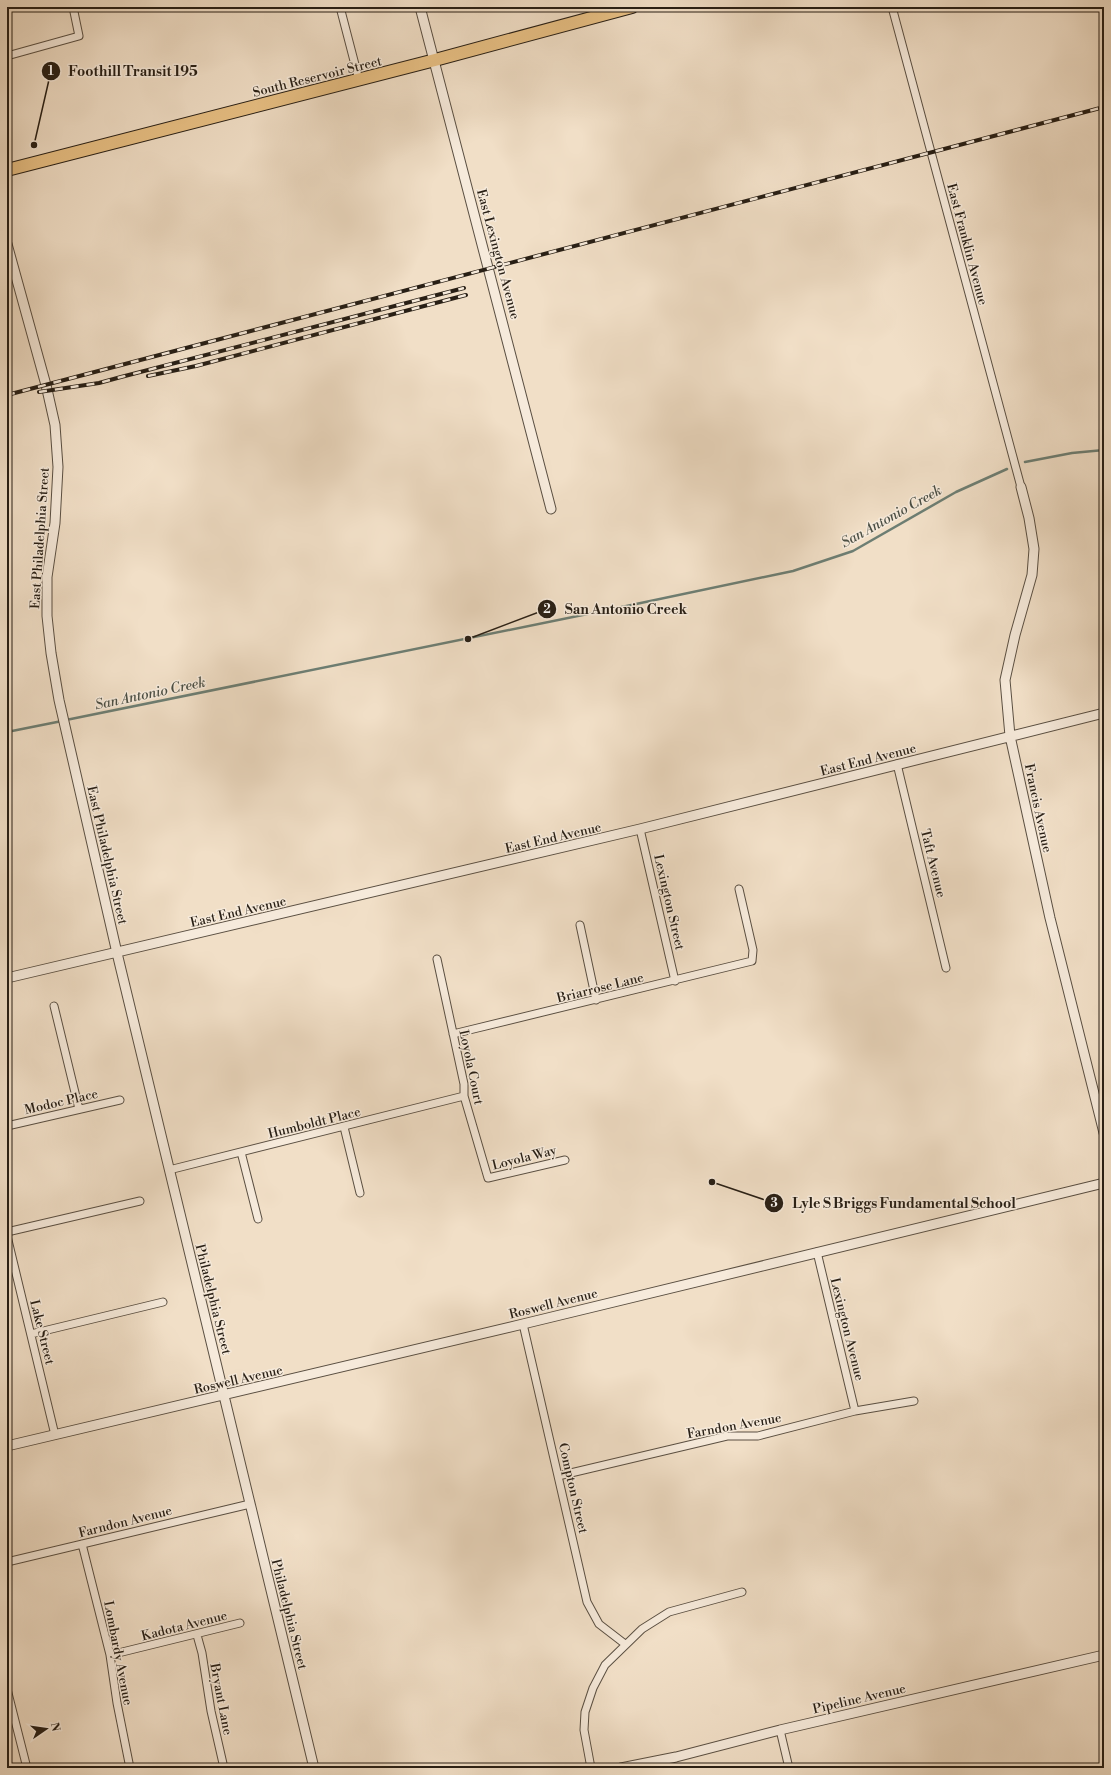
<svg xmlns="http://www.w3.org/2000/svg" width="1111" height="1775" viewBox="0 0 1111 1775" font-family="'Libre Bodoni',serif">
<style>
.lines{fill:none;stroke-linecap:round;stroke-linejoin:round}
.stream{stroke:#6d7e73;stroke-width:2.5}
.minor-casing{stroke:#5a4f42;stroke-width:9}
.tertiary-casing{stroke:#5a4f42;stroke-width:11}
.primary-casing{stroke:#281f15;stroke-width:14}
.minor{stroke:#f6eadb;stroke-width:7}
.tertiary{stroke:#f6eadb;stroke-width:9}
.primary{stroke:#e8c084;stroke-width:12}
.rail-casing{stroke:#281f15;stroke-width:4}
.rail{stroke:#f6eadb;stroke-width:2.5;stroke-dasharray:8;stroke-linecap:butt}
.labels{text-anchor:middle;stroke-width:3;stroke-linejoin:round;paint-order:stroke}
.street-label{font-size:13px;fill:#281f15;stroke:#f6eadb}
.water-label{font-size:14px;font-style:italic;fill:#4a4e44;stroke:#f6eadb}
.leader{fill:none;stroke:#281f15;stroke-width:1.5}
.callout-dot{fill:#281f15;stroke:#f6eadb;stroke-width:1.5}
.mark-label{font-size:12px;text-anchor:middle;font-weight:bold;fill:#fff}
.callout-label{font-size:14px;text-anchor:middle;font-weight:bold;fill:#281f15;stroke:#f6eadb;stroke-width:3;stroke-linejoin:round;paint-order:stroke}
</style>
<rect width="100%" height="100%" fill="#f1dfc7"/>
<filter id="stains"><feTurbulence type="fractalNoise" baseFrequency=".005" numOctaves="4"/><feColorMatrix values="0 0 0 0 .2 0 0 0 0 .09 0 0 0 0 .02 0 0 0 .5 -.17"/></filter>
<radialGradient id="worn" r=".72"><stop offset=".6" stop-color="#630" stop-opacity="0"/><stop offset="1" stop-color="#630" stop-opacity=".3"/></radialGradient>
<g class="lines">
<path class="stream" d="M 1025,462 L 1072,453 L 1104,450
M 66,720 L 617,608 L 793,571 L 853,551 L 956,492 L 1007,469
M 7,732 L 62,721"/>
<defs>
<path id="minor" d="M 340,7 L 359,80
M 892,7 L 1021,487
M 7,56 L 79,36 L 73,7
M 897,764 L 946,968
M 640,829 L 675,981
M 580,925 L 596,1000
M 437,959 L 464,1084 L 464,1096 L 488,1178 L 565,1160
M 54,1006 L 79,1109
M 453,1034 L 752,961 L 753,950 L 739,889
M 7,1126 L 120,1100
M 344,1127 L 360,1193
M 241,1152 L 258,1219
M 169,1170 L 464,1096
M 7,1232 L 140,1201
M 7,1236 L 55,1435
M 817,1252 L 855,1411
M 523,1324 L 587,1602 L 599,1624 L 625,1644
M 31,1334 L 163,1302
M 558,1476 L 706,1441 L 727,1436 L 758,1436 L 855,1411 L 914,1401
M 82,1544 L 110,1655 L 117,1703 L 130,1768
M 7,1562 L 250,1504
M 197,1635 L 202,1653 L 211,1711 L 224,1768
M 110,1655 L 240,1623
M 7,1689 L 27,1768
M 780,1730 L 789,1768
M 591,1768 L 584,1730 L 585,1712 L 593,1688 L 605,1665 L 642,1629 L 669,1612 L 742,1592"/>
<path id="tertiary" d="M 420,7 L 551,509
M 7,244 L 46,385 L 55,425 L 58,467 L 55,523 L 47,577 L 47,616 L 51,653 L 59,700 L 117,953 L 314,1768
M 1021,487 L 1029,518 L 1034,549 L 1032,575 L 1015,635 L 1005,680 L 1010,736 L 1050,918 L 1104,1133
M 7,978 L 640,829 L 1104,713
M 7,1446 L 523,1324 L 1104,1183
M 621,1768 L 676,1757 L 780,1730 L 1104,1655"/>
<path id="primary" d="M 7,170 L 435,60 L 632,7"/>
</defs>
<use href="#minor" class="minor-casing"/>
<use href="#tertiary" class="tertiary-casing"/>
<use href="#primary" class="primary-casing"/>
<use href="#minor" class="minor"/>
<use href="#tertiary" class="tertiary"/>
<use href="#primary" class="primary"/>
<defs>
<path id="rail" d="M 148,376 L 196,366 L 466,295
M 39,392 L 99,383 L 121,377 L 464,288
M 7,395 L 1104,107"/>
</defs>
<use href="#rail" class="rail-casing"/>
<use href="#rail" class="rail"/>
</g>
<g class="labels">
<g class="street-label">
<text transform="translate(317 76) rotate(-14)" y="5">South Reservoir Street</text>
<text transform="translate(968 244) rotate(75)" y="5">East Franklin Avenue</text>
<text transform="translate(499 254) rotate(75)" y="5">East Lexington Avenue</text>
<text transform="translate(39 538) rotate(-86)" y="5">East Philadelphia Street</text>
<text transform="translate(868 759) rotate(-14)" y="5">East End Avenue</text>
<text transform="translate(1039 808) rotate(78)" y="5">Francis Avenue</text>
<text transform="translate(553 837) rotate(-13)" y="5">East End Avenue</text>
<text transform="translate(108 855) rotate(77)" y="5">East Philadelphia Street</text>
<text transform="translate(934 863) rotate(76)" y="5">Taft Avenue</text>
<text transform="translate(670 902) rotate(77)" y="5">Lexington Street</text>
<text transform="translate(238 911) rotate(-13)" y="5">East End Avenue</text>
<text transform="translate(600 987) rotate(-14)" y="5">Briarrose Lane</text>
<text transform="translate(472 1067) rotate(78)" y="5">Loyola Court</text>
<text transform="translate(61 1101) rotate(-13)" y="5">Modoc Place</text>
<text transform="translate(314 1122) rotate(-14)" y="5">Humboldt Place</text>
<text transform="translate(524 1157) rotate(-14)" y="5">Loyola Way</text>
<text transform="translate(214 1299) rotate(76)" y="5">Philadelphia Street</text>
<text transform="translate(553 1303) rotate(-14)" y="5">Roswell Avenue</text>
<text transform="translate(848 1329) rotate(76)" y="5">Lexington Avenue</text>
<text transform="translate(43 1332) rotate(76)" y="5">Lake Street</text>
<text transform="translate(238 1379) rotate(-13)" y="5">Roswell Avenue</text>
<text transform="translate(734 1425) rotate(-10)" y="5">Farndon Avenue</text>
<text transform="translate(574 1488) rotate(77)" y="5">Compton Street</text>
<text transform="translate(125 1521) rotate(-14)" y="5">Farndon Avenue</text>
<text transform="translate(290 1614) rotate(76)" y="5">Philadelphia Street</text>
<text transform="translate(184 1625) rotate(-14)" y="5">Kadota Avenue</text>
<text transform="translate(119 1653) rotate(79)" y="5">Lombardy Avenue</text>
<text transform="translate(859 1698) rotate(-13)" y="5">Pipeline Avenue</text>
<text transform="translate(222 1699) rotate(79)" y="5">Bryant Lane</text>
</g>
<g class="water-label">
<text transform="translate(891 516) rotate(-29)" y="5">San Antonio Creek</text>
<text transform="translate(150 693) rotate(-12)" y="5">San Antonio Creek</text>
</g>
</g>
<path class="leader" d="M34 145L51 71M468 639L547 609M712 1182L774 1203"/>
<g class="callout-dot">
<circle cx="34" cy="145" r="4"/>
<circle cx="468" cy="639" r="4"/>
<circle cx="712" cy="1182" r="4"/>
<circle cx="51" cy="71" r="10"/>
<circle cx="547" cy="609" r="10"/>
<circle cx="774" cy="1203" r="10"/>
</g>
<g class="mark-label">
<text x="51" y="75">1</text>
<text x="547" y="613">2</text>
<text x="774" y="1207">3</text>
</g>
<g class="callout-label">
<text x="133" y="76">Foothill Transit 195</text>
<text x="626" y="614">San Antonio Creek</text>
<text x="904" y="1208">Lyle S Briggs Fundamental School</text>
</g>
<rect width="1111" height="1775" fill="none" stroke="#f1dfc7" stroke-width="24"/>
<rect x="8" y="8" width="1095" height="1759" fill="none" stroke="#281f15" stroke-width="2"/>
<rect x="12" y="12" width="1087" height="1751" fill="none" stroke="#281f15"/>
<g transform="translate(46 1729) rotate(77)" stroke="#f6eadb" stroke-width="3" paint-order="stroke">
<path d="M0-3L7 15L0 10L-7 15Z" fill="#281f15"/>
<text y="-6" font-size="11" font-weight="bold" text-anchor="middle" fill="#281f15">N</text>
</g>
<rect width="100%" height="100%" filter="url(#stains)"/>
<rect width="100%" height="100%" fill="url(#worn)"/>
</svg>
